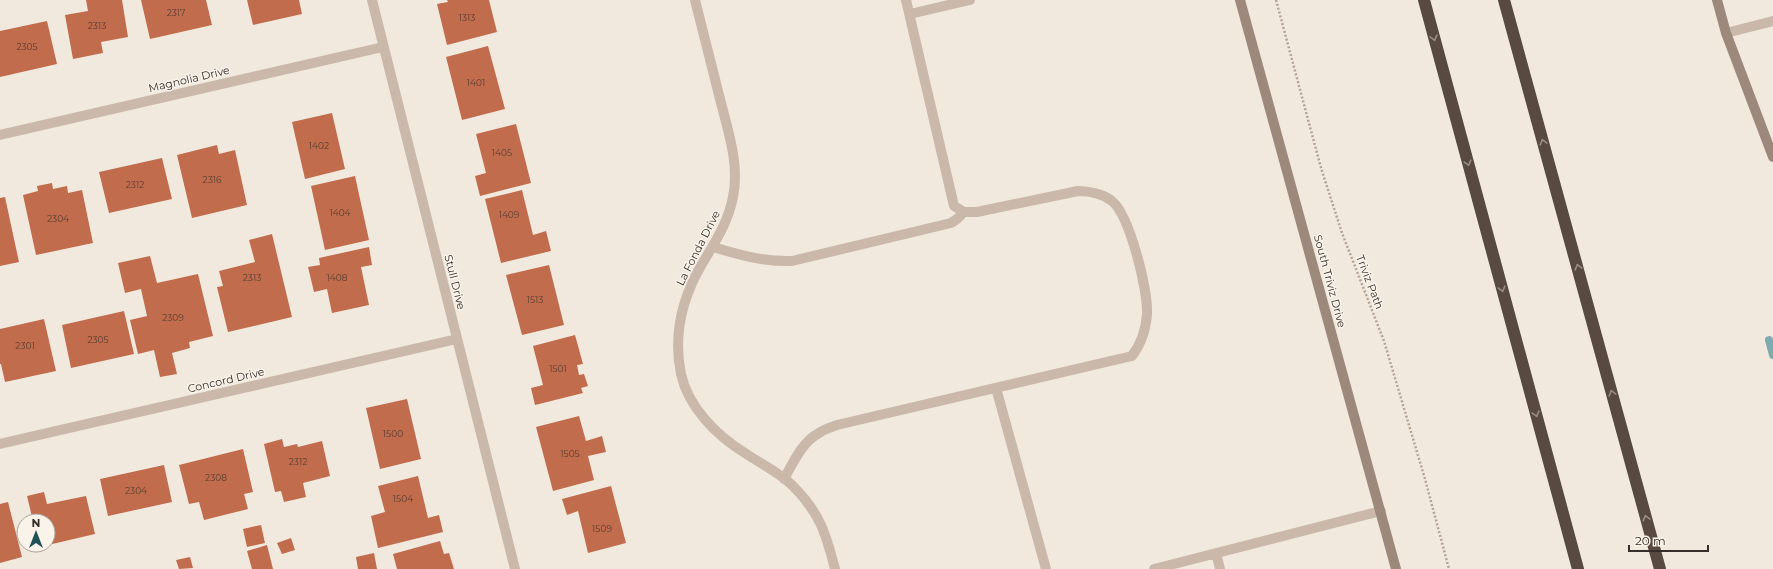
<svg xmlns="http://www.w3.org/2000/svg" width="1773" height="569" viewBox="0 0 1773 569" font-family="Montserrat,sans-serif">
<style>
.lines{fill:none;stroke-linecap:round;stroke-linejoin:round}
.stream{stroke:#7eabae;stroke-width:8}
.building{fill:#c16c4c}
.path{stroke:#b5a394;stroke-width:2.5;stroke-dasharray:2 2;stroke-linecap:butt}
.lane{stroke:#cab9aa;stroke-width:10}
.street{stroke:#cab9aa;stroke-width:10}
.secondary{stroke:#9d897c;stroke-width:10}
.highway{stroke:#584941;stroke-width:12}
.oneway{stroke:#988d85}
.labels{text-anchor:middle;stroke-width:3;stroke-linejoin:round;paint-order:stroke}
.number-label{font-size:9px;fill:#5a3e32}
.street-label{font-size:11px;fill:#372e29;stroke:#f9f3ea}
</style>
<rect width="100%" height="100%" fill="#f2e9de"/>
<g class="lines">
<path class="stream" d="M 1769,340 L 1773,355"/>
</g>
<path class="building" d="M 86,0 L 122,0 L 128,37 L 101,42 L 103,53 L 73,59 L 65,15 L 88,11 Z
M 141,0 L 206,0 L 212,25 L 150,39 Z
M 247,0 L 299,0 L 302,14 L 253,25 Z
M 447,0 L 489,0 L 497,32 L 447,45 L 437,4 L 448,2 Z
M 47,21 L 57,64 L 0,77 L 0,31 Z
M 488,46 L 505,109 L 462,120 L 446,57 Z
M 332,113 L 345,169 L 305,179 L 292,122 Z
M 516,124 L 531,183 L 480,196 L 475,176 L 486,173 L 476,134 Z
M 217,145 L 219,154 L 235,150 L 247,205 L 192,218 L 177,155 Z
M 162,158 L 172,199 L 109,213 L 99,172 Z
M 355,176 L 369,240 L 325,250 L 311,186 Z
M 52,183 L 53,189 L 67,186 L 68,193 L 82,190 L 93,243 L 36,255 L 23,195 L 38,191 L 37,186 Z
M 522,190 L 533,235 L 546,231 L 551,251 L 501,263 L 485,199 Z
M 5,197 L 19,262 L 0,266 L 0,198 Z
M 272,234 L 292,317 L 228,332 L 217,287 L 223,286 L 219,271 L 255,262 L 249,240 Z
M 369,247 L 372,265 L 361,267 L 369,305 L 332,313 L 327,289 L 314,292 L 308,267 L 320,265 L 319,258 Z
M 150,256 L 157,283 L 198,274 L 213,336 L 189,342 L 190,348 L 172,353 L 177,374 L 160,377 L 154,350 L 138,354 L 130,320 L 147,316 L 141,289 L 125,293 L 118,263 Z
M 549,265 L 564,325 L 522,335 L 506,275 Z
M 124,311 L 134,354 L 71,368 L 62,325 Z
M 44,319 L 56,371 L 5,382 L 1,364 L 0,364 L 0,329 Z
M 575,335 L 583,364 L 577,365 L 579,375 L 584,374 L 588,386 L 581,388 L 583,393 L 535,405 L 531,388 L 543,385 L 533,346 Z
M 407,399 L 421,459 L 380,469 L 366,408 Z
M 579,416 L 586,441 L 602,436 L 606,452 L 588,456 L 594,480 L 553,491 L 536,427 Z
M 282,439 L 284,447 L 297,444 L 298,447 L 322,441 L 330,476 L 303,483 L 306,497 L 284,502 L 281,491 L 275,492 L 264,444 Z
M 243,449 L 253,492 L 244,494 L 248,509 L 204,520 L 199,502 L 189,504 L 179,465 Z
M 164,465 L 172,502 L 108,516 L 100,479 Z
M 418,476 L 428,518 L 439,515 L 443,532 L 378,548 L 371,516 L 385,512 L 378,486 Z
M 611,486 L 626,543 L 588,553 L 578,511 L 567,515 L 562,499 Z
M 44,492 L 47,504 L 86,496 L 95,534 L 48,545 L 48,521 L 33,521 L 27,496 Z
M 8,502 L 22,557 L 0,563 L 0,504 Z
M 261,525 L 265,543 L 247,547 L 243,529 Z
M 291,538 L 295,550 L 282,554 L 277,543 Z
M 440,541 L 444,554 L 449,553 L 454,569 L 397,569 L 393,554 Z
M 267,545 L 273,569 L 252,569 L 247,551 Z
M 374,553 L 377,569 L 358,569 L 356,557 Z
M 190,557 L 193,568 L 179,569 L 176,560 Z"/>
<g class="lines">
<path class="path" d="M 1276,0 L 1321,168 L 1342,233 L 1384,341 L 1425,479 L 1449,569"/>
<path class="lane" d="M 910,14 L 970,0
M 713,247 C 740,255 764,262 792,261 L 951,223 L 957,219 L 964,212
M 996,388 L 1046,569
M 784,479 C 793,463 802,442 819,433 C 825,429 831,427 837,425 L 1132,356 C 1141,344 1146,329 1147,314 C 1148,290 1130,216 1112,201 C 1103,194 1089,191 1078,191 L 977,212 L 964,212 L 954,206 L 906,0
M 1216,553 L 1220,569
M 1154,569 L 1381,511"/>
<path class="street" d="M 372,0 L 515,569
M 695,0 C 703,32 711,63 719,95 C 727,128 740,163 733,197 C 728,223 715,242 702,264 C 682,298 673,335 681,374 C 688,407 717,436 745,453 C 761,464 780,473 793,486 C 820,513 826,534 835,569
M 1726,33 L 1773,21
M 0,135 L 383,47
M 0,444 L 457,339"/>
<path class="secondary" d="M 1240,0 L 1396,569
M 1717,0 L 1726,33 L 1773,157"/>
<path class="highway" d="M 1424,0 L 1578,569
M 1504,0 L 1660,569"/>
</g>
<defs><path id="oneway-chevron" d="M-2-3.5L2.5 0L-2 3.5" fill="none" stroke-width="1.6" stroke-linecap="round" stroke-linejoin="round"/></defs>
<g class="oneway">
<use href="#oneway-chevron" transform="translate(1434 38) rotate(75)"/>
<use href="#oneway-chevron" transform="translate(1543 142) rotate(-105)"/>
<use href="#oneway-chevron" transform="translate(1468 163) rotate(75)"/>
<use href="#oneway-chevron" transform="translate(1578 267) rotate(-105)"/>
<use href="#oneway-chevron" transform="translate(1502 289) rotate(75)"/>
<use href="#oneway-chevron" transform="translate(1612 393) rotate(-105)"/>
<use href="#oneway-chevron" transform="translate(1536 414) rotate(75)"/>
<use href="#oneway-chevron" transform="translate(1646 518) rotate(-105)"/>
</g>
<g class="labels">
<g class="number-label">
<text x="176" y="16">2317</text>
<text x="467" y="21">1313</text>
<text x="97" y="29">2313</text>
<text x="27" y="50">2305</text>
<text x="476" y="86">1401</text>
<text x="319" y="149">1402</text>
<text x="502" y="156">1405</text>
<text x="212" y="183">2316</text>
<text x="135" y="188">2312</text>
<text x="340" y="216">1404</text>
<text x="509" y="218">1409</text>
<text x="58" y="222">2304</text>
<text x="252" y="281">2313</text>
<text x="337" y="281">1408</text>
<text x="535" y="303">1513</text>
<text x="173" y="321">2309</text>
<text x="98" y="343">2305</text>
<text x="25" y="349">2301</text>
<text x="558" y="372">1501</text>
<text x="393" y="437">1500</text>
<text x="570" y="457">1505</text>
<text x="298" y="465">2312</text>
<text x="216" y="481">2308</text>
<text x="136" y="494">2304</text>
<text x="403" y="502">1504</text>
<text x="602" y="532">1509</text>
</g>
<g class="street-label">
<text transform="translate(189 79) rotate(-13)" y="4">Magnolia Drive</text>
<text transform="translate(698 248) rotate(-63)" y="4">La Fonda Drive</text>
<text transform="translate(1330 281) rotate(75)" y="4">South Triviz Drive</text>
<text transform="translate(455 282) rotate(76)" y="4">Stull Drive</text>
<text transform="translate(1370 282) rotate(69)" y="4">Triviz Path</text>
<text transform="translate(226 380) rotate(-13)" y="4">Concord Drive</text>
</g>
</g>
<g transform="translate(36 533)"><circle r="19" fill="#f9f3ea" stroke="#aba49d"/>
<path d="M0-3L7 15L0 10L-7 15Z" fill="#205358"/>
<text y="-6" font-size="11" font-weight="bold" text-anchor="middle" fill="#372e29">N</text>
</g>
<path d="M1629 545v6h79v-6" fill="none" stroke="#372e29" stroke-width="2"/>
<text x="1635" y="545" font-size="12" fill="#372e29" stroke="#f9f3ea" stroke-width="3" paint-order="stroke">20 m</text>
</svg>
